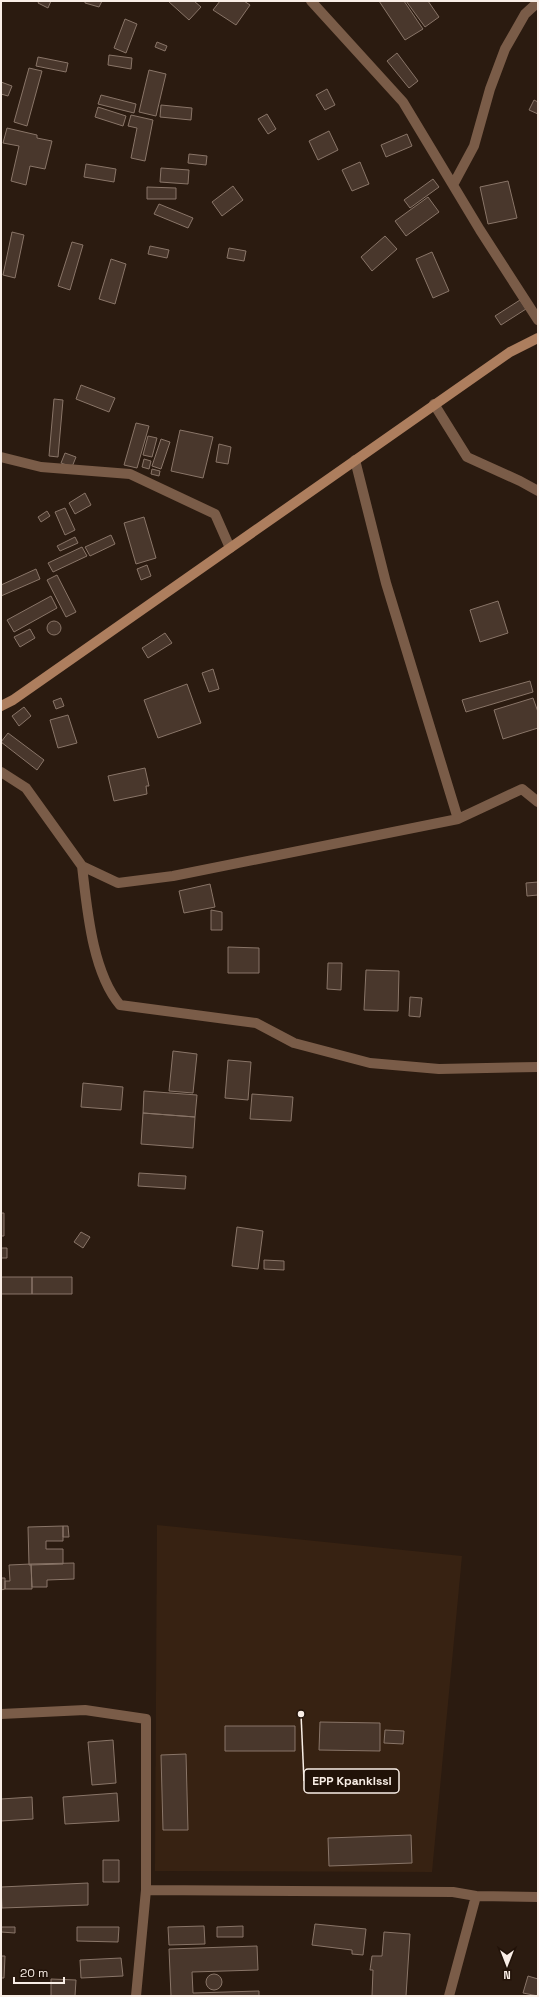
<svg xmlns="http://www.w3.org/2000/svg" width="539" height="1997" viewBox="0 0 539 1997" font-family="'Space Grotesk',sans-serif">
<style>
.built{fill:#372212}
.building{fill:#49372c;stroke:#897568}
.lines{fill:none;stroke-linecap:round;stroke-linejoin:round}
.street{stroke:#7a5c48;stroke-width:10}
.secondary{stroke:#ad7e5e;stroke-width:10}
.leader{fill:none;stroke:#f9eee6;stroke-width:1.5}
.callout-dot{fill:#f9eee6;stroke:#211208;stroke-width:1.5}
.callout{fill:#211208;stroke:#f9eee6;stroke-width:1.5}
.callout-label{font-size:12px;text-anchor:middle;font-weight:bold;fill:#f9eee6}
</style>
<rect width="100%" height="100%" fill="#2b1b10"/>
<path class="built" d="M 157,1525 L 462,1556 L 432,1872 L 155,1871 Z"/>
<path class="building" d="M 39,1 L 51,1 L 48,8 L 38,3 Z
M 85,1 L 102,1 L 99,7 L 85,3 Z
M 168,1 L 194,1 L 201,7 L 189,20 Z
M 220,1 L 244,1 L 250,5 L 236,25 L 213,10 Z
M 379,1 L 404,1 L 423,29 L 405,40 Z
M 406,1 L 428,1 L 439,17 L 425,27 Z
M 125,19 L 137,24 L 126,53 L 114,48 Z
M 157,42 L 167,46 L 165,51 L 155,47 Z
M 397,53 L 418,81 L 409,88 L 387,61 Z
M 109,55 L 132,58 L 131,69 L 108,65 Z
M 38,57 L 68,63 L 66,72 L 36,66 Z
M 29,68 L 42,71 L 27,126 L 14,122 Z
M 149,70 L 166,74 L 156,116 L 139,112 Z
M 1,82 L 12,86 L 8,96 L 1,94 Z
M 327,89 L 335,105 L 325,110 L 316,95 Z
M 101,95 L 136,104 L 134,113 L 98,104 Z
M 534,100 L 538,102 L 538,114 L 529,110 Z
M 161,105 L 192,108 L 191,120 L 160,117 Z
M 98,107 L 126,116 L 123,126 L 95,117 Z
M 267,114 L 276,129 L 268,134 L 258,119 Z
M 131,115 L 153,120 L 145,161 L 131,158 L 137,128 L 128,126 Z
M 7,128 L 37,135 L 37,138 L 52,141 L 45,169 L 30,166 L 26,185 L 11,181 L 19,146 L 3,143 Z
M 329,131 L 338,150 L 318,160 L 309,141 Z
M 407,134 L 412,146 L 386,157 L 381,145 Z
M 189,154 L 207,156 L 206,165 L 188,163 Z
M 360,162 L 369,184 L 352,191 L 342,170 Z
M 86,164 L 116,169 L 114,182 L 84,177 Z
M 161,168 L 189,170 L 188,184 L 160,182 Z
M 433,179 L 439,187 L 410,208 L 404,200 Z
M 508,181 L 517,218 L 488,224 L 480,187 Z
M 233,186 L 243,200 L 222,216 L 212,202 Z
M 147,187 L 176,188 L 176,199 L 147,199 Z
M 428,197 L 439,212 L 406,236 L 395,221 Z
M 159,204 L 193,218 L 188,228 L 154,214 Z
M 12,232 L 24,235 L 15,278 L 3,275 Z
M 385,236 L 397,249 L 372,271 L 361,257 Z
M 72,242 L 83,245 L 70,290 L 58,286 Z
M 150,246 L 169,250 L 167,258 L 148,254 Z
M 229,248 L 246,251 L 244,261 L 227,258 Z
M 432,252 L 449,291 L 433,298 L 416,259 Z
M 111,259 L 126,264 L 115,304 L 99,299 Z
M 520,300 L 526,309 L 501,325 L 495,316 Z
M 81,385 L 115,398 L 109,412 L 76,399 Z
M 54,399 L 63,400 L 58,457 L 49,456 Z
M 136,423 L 149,426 L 137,468 L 124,465 Z
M 180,430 L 213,437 L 203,478 L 171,471 Z
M 148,436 L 157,438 L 152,457 L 143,455 Z
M 161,439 L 170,442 L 161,469 L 152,466 Z
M 219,444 L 231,447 L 228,464 L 216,462 Z
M 65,453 L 76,457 L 72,467 L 61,463 Z
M 144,459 L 151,461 L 149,469 L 142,467 Z
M 152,469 L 160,471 L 159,476 L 151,474 Z
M 85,493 L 91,505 L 75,514 L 69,503 Z
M 65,508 L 75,530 L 65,535 L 55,512 Z
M 47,511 L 50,516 L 41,522 L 38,517 Z
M 144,517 L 156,558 L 136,564 L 124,523 Z
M 111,535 L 115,544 L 90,556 L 85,547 Z
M 75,537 L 78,543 L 60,551 L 57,546 Z
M 82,547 L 87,556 L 53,572 L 48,563 Z
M 147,565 L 151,576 L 141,580 L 137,569 Z
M 36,569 L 40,579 L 1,596 L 1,585 Z
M 57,575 L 76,612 L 66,617 L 47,580 Z
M 51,596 L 57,608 L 14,632 L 7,620 Z
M 498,601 L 508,633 L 480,642 L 470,610 Z
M47 628a7 7 0 1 1 14 0a7 7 0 1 1-14 0Z
M 30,629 L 35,638 L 20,647 L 14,637 Z
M 165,633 L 172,643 L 148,658 L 142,648 Z
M 213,669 L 219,689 L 209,692 L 202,673 Z
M 530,681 L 533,692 L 466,712 L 462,700 Z
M 187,684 L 201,723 L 158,738 L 144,700 Z
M 61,698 L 64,706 L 56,709 L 53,701 Z
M 533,698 L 538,712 L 538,728 L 503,739 L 494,710 Z
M 24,707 L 31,716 L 19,726 L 12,716 Z
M 68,715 L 77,743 L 58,748 L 50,720 Z
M 8,733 L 44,760 L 37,770 L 1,742 Z
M 145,768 L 149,786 L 146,786 L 147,794 L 114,801 L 108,776 Z
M 538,882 L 538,895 L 527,896 L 526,883 Z
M 210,884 L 215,907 L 184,913 L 179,891 Z
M 211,910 L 222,912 L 222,930 L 211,930 Z
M 228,947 L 259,948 L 259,973 L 228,973 Z
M 328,963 L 342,963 L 341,990 L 327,989 Z
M 366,970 L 399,971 L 398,1011 L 364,1010 Z
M 410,997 L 422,998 L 420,1017 L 409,1016 Z
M 173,1051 L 197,1054 L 193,1093 L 169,1091 Z
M 228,1060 L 251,1062 L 248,1100 L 225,1098 Z
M 83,1083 L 123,1087 L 121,1110 L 81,1107 Z
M 144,1091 L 197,1095 L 195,1117 L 143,1113 Z
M 252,1094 L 293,1097 L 291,1121 L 250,1119 Z
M 143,1113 L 195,1117 L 193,1148 L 141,1144 Z
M 139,1173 L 186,1176 L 185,1189 L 138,1186 Z
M 1,1213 L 4,1213 L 4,1236 L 1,1236 Z
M 237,1227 L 263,1231 L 258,1269 L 232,1266 Z
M 81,1232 L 90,1237 L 83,1248 L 74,1242 Z
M 1,1248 L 7,1248 L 7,1258 L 1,1258 Z
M 264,1260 L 284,1261 L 284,1270 L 264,1269 Z
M 1,1277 L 32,1277 L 32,1294 L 1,1294 Z
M 32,1277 L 72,1277 L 72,1294 L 32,1294 Z
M 63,1526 L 63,1541 L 46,1541 L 46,1549 L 63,1549 L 63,1564 L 29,1565 L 28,1527 Z
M 63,1526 L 68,1526 L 69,1537 L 63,1537 Z
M 74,1563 L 74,1579 L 47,1580 L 47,1587 L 32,1587 L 31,1564 Z
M 31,1564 L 32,1589 L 5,1589 L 5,1581 L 10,1581 L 9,1565 Z
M 1,1578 L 5,1578 L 5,1589 L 1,1590 Z
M 320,1722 L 380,1723 L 380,1751 L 319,1750 Z
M 225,1726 L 295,1726 L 295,1751 L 225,1751 Z
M 385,1730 L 404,1731 L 403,1744 L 384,1743 Z
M 113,1740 L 116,1783 L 92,1785 L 88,1742 Z
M 186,1754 L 188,1830 L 163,1830 L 161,1755 Z
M 117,1793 L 119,1821 L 65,1824 L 63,1797 Z
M 32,1797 L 33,1819 L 1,1821 L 1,1799 Z
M 411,1835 L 412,1863 L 329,1866 L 328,1838 Z
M 103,1860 L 119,1860 L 119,1882 L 103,1882 Z
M 88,1883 L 88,1905 L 2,1908 L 1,1887 Z
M 315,1924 L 366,1929 L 363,1955 L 352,1954 L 352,1950 L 312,1945 Z
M 204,1926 L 205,1944 L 169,1945 L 168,1927 Z
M 243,1926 L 243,1937 L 217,1937 L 217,1927 Z
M 1,1927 L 15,1927 L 15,1933 L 1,1932 Z
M 77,1927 L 119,1927 L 118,1942 L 77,1941 Z
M 384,1932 L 410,1934 L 406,1996 L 372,1996 L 373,1970 L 370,1970 L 372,1956 L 382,1956 Z
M 257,1946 L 258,1970 L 192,1972 L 193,1993 L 259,1991 L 259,1996 L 171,1996 L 169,1949 Z
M 1,1956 L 5,1956 L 4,1978 L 1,1978 Z
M 121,1958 L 123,1976 L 81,1978 L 80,1960 Z
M206 1982a8 8 0 1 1 16 0a8 8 0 1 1-16 0Z
M 528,1976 L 538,1979 L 538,1996 L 523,1993 Z
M 51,1979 L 76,1980 L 75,1996 L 51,1996 Z"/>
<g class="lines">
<path class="street" d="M 311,1 L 403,102 L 480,230 L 538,320
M 453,185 L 474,146 L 490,89 L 505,49 L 525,14 L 538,2
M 434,404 L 467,457 L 520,481 L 538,491
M 1,457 L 41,467 L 130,474 L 215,514 L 230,548
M 355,460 L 386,583 L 458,819
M 1,772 L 26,788 L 82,866 L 118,883 L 173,876 L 458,819 L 522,789 L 538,802
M 82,866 C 87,908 92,972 120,1005 L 256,1023 L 294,1043 L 370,1063 L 439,1069 L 538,1067
M 1,1714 L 85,1710 L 146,1719 L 146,1890
M 136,1996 L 146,1890 L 453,1892 L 476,1896
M 449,1996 L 476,1896 L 538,1897"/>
<path class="secondary" d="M 1,706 L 13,700 L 510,352 L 538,338"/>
</g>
<path class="leader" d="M301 1714L304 1781"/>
<circle class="callout-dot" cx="301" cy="1714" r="4"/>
<rect class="callout" x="304" y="1769" width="95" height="24" rx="4"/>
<g class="callout-label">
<text x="352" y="1785">EPP Kpankissi</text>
</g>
<rect width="539" height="1997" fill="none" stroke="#f9eee6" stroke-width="4"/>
<g transform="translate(507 1965) rotate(180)" stroke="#211208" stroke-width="3" paint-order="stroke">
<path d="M0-3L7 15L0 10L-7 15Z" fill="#f9eee6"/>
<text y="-6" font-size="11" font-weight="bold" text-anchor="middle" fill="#f9eee6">N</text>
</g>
<path d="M14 1977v6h50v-6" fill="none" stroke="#f9eee6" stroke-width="2"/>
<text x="20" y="1977" font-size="12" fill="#f9eee6" stroke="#211208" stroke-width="3" paint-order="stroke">20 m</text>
</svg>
